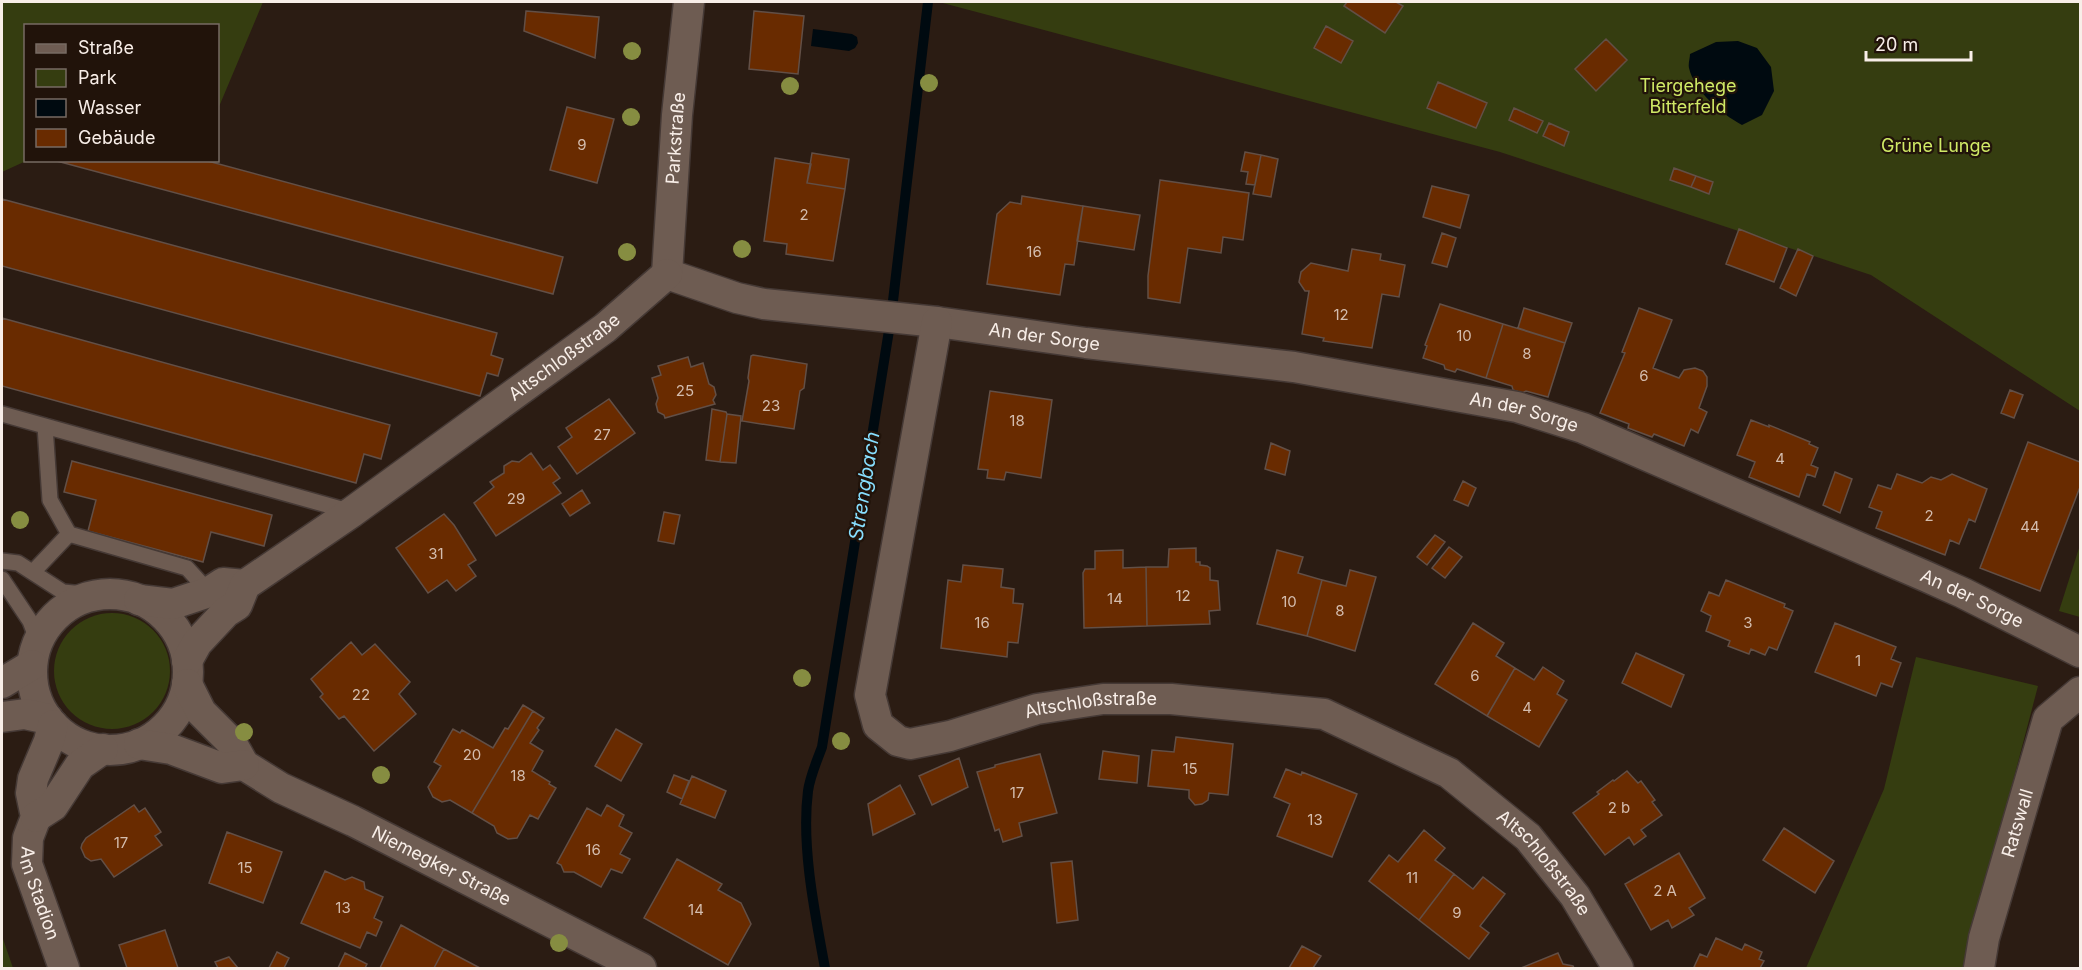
<svg xmlns="http://www.w3.org/2000/svg" width="2082" height="970" viewBox="0 0 2082 970" font-family="Inter,sans-serif">
<style>
.green{fill:#353d10}
.water{fill:#000a10}
.lines{fill:none;stroke-linecap:round;stroke-linejoin:round}
.stream{stroke:#000a10;stroke-width:10}
.building{fill:#692b00;stroke:#624f46;stroke-width:1.5}
.service-casing{stroke:#453935;stroke-width:18}
.minor-casing{stroke:#453935;stroke-width:33}
.service{stroke:#6e5c52;stroke-width:15}
.minor{stroke:#6e5c52;stroke-width:30}
.tree{fill:#868d41}
.labels{text-anchor:middle;stroke-width:4.5;stroke-linejoin:round;paint-order:stroke}
.number-label{font-size:15px;fill:#d4bdae}
.park-label{font-size:18px;fill:#d0e966;stroke:#21130a}
.street-label{font-size:18px;fill:#f8eee8;stroke:#21130a}
.water-label{font-size:20px;font-style:italic;fill:#87defe;stroke:#21130a}
</style>
<rect width="100%" height="100%" fill="#2b1c13"/>
<path class="green" d="M 2,2 L 263,2 L 218,109 L 218,26 L 26,26 L 26,161 L 2,172 Z
M 939,2 L 2080,2 L 2080,411 L 1871,275 L 1500,152 Z
M 2080,545 L 2080,617 L 2059,611 Z
M54 671a58 58 0 1 1 116 0a58 58 0 1 1-116 0Z
M 1916,657 L 2038,686 L 1964,968 L 1806,968 L 1884,789 Z
M 2,936 L 13,968 L 2,968 Z"/>
<path class="water" d="M 813,29 L 852,34 L 857,37 L 858,43 L 855,48 L 849,51 L 811,46 Z
M 1738,41 L 1757,48 L 1771,67 L 1774,91 L 1762,115 L 1742,125 C 1722,114 1694,91 1689,68 C 1688,64 1690,58 1690,54 L 1716,42 Z"/>
<g class="lines">
<path class="stream" d="M 825,968 C 815,914 801,846 808,791 C 810,776 817,761 822,747 L 891,318 L 928,2"/>
</g>
<path class="building" d="M 1347,2 L 1396,2 L 1403,6 L 1385,33 L 1344,6 Z
M 526,11 L 599,17 L 595,58 L 524,31 Z
M 754,11 L 804,16 L 798,74 L 749,69 Z
M 1326,26 L 1353,41 L 1341,63 L 1314,48 Z
M 1606,39 L 1627,60 L 1596,91 L 1575,69 Z
M 1438,82 L 1487,103 L 1476,128 L 1427,108 Z
M 567,107 L 614,119 L 597,183 L 550,170 Z
M 1514,108 L 1543,121 L 1537,133 L 1509,120 Z
M 1549,123 L 1569,132 L 1564,146 L 1543,136 Z
M 1245,152 L 1261,155 L 1255,185 L 1246,184 L 1248,172 L 1241,171 Z
M 812,153 L 849,159 L 845,189 L 807,183 Z
M 1261,155 L 1278,159 L 1271,197 L 1253,194 Z
M 775,158 L 811,164 L 807,183 L 845,189 L 833,261 L 786,254 L 787,244 L 764,241 Z
M 53,160 L 204,160 L 563,257 L 553,294 Z
M 1674,168 L 1696,176 L 1691,187 L 1670,180 Z
M 1696,176 L 1713,182 L 1709,194 L 1691,187 Z
M 1160,180 L 1249,193 L 1243,240 L 1223,237 L 1221,253 L 1188,248 L 1180,303 L 1148,298 L 1148,276 Z
M 1432,186 L 1469,195 L 1460,228 L 1423,217 Z
M 1022,196 L 1083,206 L 1074,265 L 1065,264 L 1060,295 L 987,284 L 997,214 L 1010,202 L 1021,204 Z
M 2,199 L 497,333 L 491,355 L 503,359 L 498,376 L 487,373 L 480,396 L 2,266 Z
M 1083,206 L 1140,215 L 1134,250 L 1077,241 Z
M 1739,229 L 1787,248 L 1774,282 L 1726,264 Z
M 1442,233 L 1456,238 L 1447,267 L 1432,263 Z
M 1352,249 L 1381,254 L 1380,260 L 1405,265 L 1399,297 L 1382,294 L 1372,348 L 1323,341 L 1324,338 L 1302,334 L 1309,291 L 1305,291 L 1299,282 L 1301,272 L 1311,263 L 1348,271 Z
M 1798,249 L 1813,256 L 1796,296 L 1780,288 Z
M 1440,304 L 1503,324 L 1486,378 L 1457,369 L 1455,372 L 1445,369 L 1444,365 L 1423,358 L 1427,346 L 1425,345 Z
M 1524,308 L 1572,323 L 1565,343 L 1518,328 Z
M 1639,308 L 1672,320 L 1653,368 L 1679,378 L 1684,370 L 1695,368 L 1703,371 L 1707,377 L 1707,386 L 1699,408 L 1707,412 L 1698,433 L 1691,429 L 1684,446 L 1654,434 L 1652,437 L 1628,428 L 1629,424 L 1600,413 L 1625,353 L 1622,352 Z
M 2,318 L 390,425 L 381,459 L 364,454 L 356,483 L 2,386 Z
M 1503,324 L 1565,343 L 1548,397 L 1526,391 L 1522,393 L 1513,390 L 1512,386 L 1486,378 Z
M 753,355 L 807,364 L 804,388 L 800,391 L 794,429 L 742,421 L 749,381 L 748,378 L 751,356 Z
M 688,357 L 691,367 L 703,363 L 709,384 L 714,387 L 716,395 L 713,400 L 715,404 L 665,418 L 664,415 L 658,412 L 656,404 L 658,398 L 652,378 L 661,375 L 658,366 Z
M 2010,390 L 2023,395 L 2014,418 L 2001,413 Z
M 990,391 L 1052,400 L 1041,478 L 1006,472 L 1004,480 L 987,478 L 988,470 L 978,469 Z
M 609,399 L 635,433 L 577,474 L 558,447 L 572,437 L 566,428 Z
M 712,409 L 726,412 L 727,414 L 720,462 L 706,460 Z
M 727,414 L 741,416 L 736,463 L 720,462 Z
M 1751,420 L 1769,427 L 1769,425 L 1810,442 L 1809,444 L 1818,448 L 1811,465 L 1818,468 L 1815,477 L 1807,474 L 1799,497 L 1749,477 L 1755,462 L 1737,455 Z
M 2028,442 L 2080,462 L 2080,487 L 2040,591 L 1980,568 Z
M 1271,443 L 1290,451 L 1285,475 L 1265,469 Z
M 531,453 L 543,470 L 550,465 L 560,478 L 553,483 L 561,493 L 496,536 L 474,503 L 494,487 L 490,482 L 504,473 L 504,466 L 512,461 L 519,462 Z
M 72,461 L 272,515 L 264,546 L 211,532 L 203,562 L 88,531 L 96,500 L 64,492 Z
M 1835,472 L 1852,479 L 1840,513 L 1823,505 Z
M 1897,474 L 1922,483 L 1931,477 L 1941,480 L 1952,474 L 1987,489 L 1975,522 L 1969,519 L 1959,544 L 1950,540 L 1945,555 L 1876,528 L 1882,512 L 1869,507 L 1878,485 L 1891,489 Z
M 1463,481 L 1476,488 L 1468,506 L 1454,500 Z
M 582,490 L 590,503 L 570,516 L 562,504 Z
M 664,512 L 680,515 L 674,544 L 658,541 Z
M 444,514 L 454,525 L 476,560 L 468,565 L 476,576 L 456,591 L 447,580 L 428,593 L 396,548 Z
M 1435,535 L 1445,542 L 1427,565 L 1417,557 Z
M 1449,547 L 1462,557 L 1445,578 L 1432,568 Z
M 1196,548 L 1196,562 L 1200,562 L 1200,565 L 1207,566 L 1210,568 L 1210,580 L 1218,581 L 1220,610 L 1209,611 L 1210,624 L 1147,626 L 1146,567 L 1168,567 L 1169,549 Z
M 1123,550 L 1123,568 L 1146,567 L 1147,626 L 1084,628 L 1083,573 L 1085,569 L 1095,569 L 1095,551 Z
M 1277,550 L 1303,557 L 1298,573 L 1322,580 L 1307,636 L 1257,624 Z
M 963,565 L 1003,569 L 1001,587 L 1014,589 L 1013,603 L 1023,604 L 1018,643 L 1008,642 L 1007,657 L 941,648 L 948,580 L 961,582 Z
M 1350,570 L 1376,577 L 1355,651 L 1307,636 L 1322,580 L 1346,586 Z
M 1726,580 L 1785,604 L 1784,607 L 1793,611 L 1777,650 L 1769,647 L 1765,655 L 1751,649 L 1749,654 L 1728,646 L 1730,641 L 1706,631 L 1711,616 L 1701,611 L 1709,592 L 1719,596 Z
M 1473,623 L 1504,643 L 1496,656 L 1515,668 L 1487,716 L 1435,684 Z
M 1835,623 L 1896,647 L 1891,659 L 1901,663 L 1892,687 L 1881,683 L 1876,696 L 1815,672 Z
M 351,642 L 362,655 L 375,644 L 410,682 L 399,694 L 416,714 L 374,751 L 344,716 L 339,719 L 320,697 L 323,694 L 311,679 Z
M 1636,653 L 1684,675 L 1671,707 L 1622,683 Z
M 1543,667 L 1564,681 L 1557,694 L 1567,700 L 1539,747 L 1487,716 L 1515,668 L 1534,680 Z
M 523,705 L 533,711 L 472,813 L 450,800 L 442,802 L 433,797 L 428,787 L 441,766 L 434,762 L 453,729 L 460,733 L 462,730 L 493,748 L 505,728 L 508,729 Z
M 533,711 L 544,718 L 537,728 L 539,730 L 530,743 L 543,751 L 532,771 L 550,782 L 549,784 L 556,788 L 538,819 L 530,815 L 517,838 L 508,839 L 497,833 L 494,826 L 472,813 Z
M 616,729 L 642,744 L 621,781 L 595,766 Z
M 1176,737 L 1233,744 L 1228,795 L 1209,793 L 1208,800 L 1202,804 L 1195,805 L 1189,798 L 1189,790 L 1148,786 L 1152,750 L 1174,752 Z
M 1103,751 L 1139,756 L 1137,783 L 1099,779 Z
M 1040,754 L 1057,813 L 1019,823 L 1022,836 L 1003,842 L 999,829 L 995,831 L 977,772 L 995,767 L 995,765 Z
M 959,758 L 968,787 L 932,805 L 919,776 Z
M 1286,769 L 1301,775 L 1302,772 L 1357,794 L 1332,857 L 1277,836 L 1290,804 L 1274,797 Z
M 1627,771 L 1638,783 L 1641,781 L 1655,800 L 1652,802 L 1662,815 L 1641,830 L 1646,836 L 1634,845 L 1629,837 L 1605,855 L 1573,813 L 1599,794 L 1597,792 L 1613,780 L 1614,781 Z
M 674,775 L 689,781 L 682,799 L 667,792 Z
M 692,776 L 726,791 L 715,818 L 680,804 Z
M 900,785 L 915,814 L 873,835 L 868,804 Z
M 134,805 L 139,812 L 145,808 L 161,832 L 155,836 L 162,845 L 114,877 L 101,859 L 91,861 L 85,857 L 81,848 L 82,844 L 86,838 Z
M 607,805 L 624,815 L 619,826 L 632,833 L 620,854 L 630,859 L 622,873 L 611,869 L 601,887 L 574,872 L 564,872 L 561,865 L 557,863 L 587,808 L 601,816 Z
M 1784,828 L 1834,861 L 1815,893 L 1763,860 Z
M 1424,830 L 1445,848 L 1435,860 L 1454,874 L 1419,920 L 1369,881 L 1389,855 L 1398,862 Z
M 227,832 L 282,852 L 263,903 L 209,883 Z
M 1679,853 L 1705,898 L 1689,908 L 1694,915 L 1672,928 L 1668,920 L 1651,930 L 1625,884 Z
M 677,859 L 722,884 L 718,890 L 741,903 L 751,924 L 728,965 L 644,918 Z
M 1072,861 L 1078,920 L 1057,923 L 1051,863 Z
M 325,871 L 345,880 L 352,877 L 364,882 L 365,889 L 383,897 L 374,918 L 382,922 L 376,936 L 367,932 L 360,948 L 301,923 Z
M 1454,874 L 1473,889 L 1483,877 L 1505,894 L 1480,926 L 1489,933 L 1469,959 L 1419,920 Z
M 401,925 L 444,949 L 434,968 L 380,968 Z
M 165,930 L 178,968 L 127,968 L 119,945 Z
M 1716,938 L 1742,950 L 1745,944 L 1762,952 L 1759,959 L 1764,961 L 1760,968 L 1697,968 L 1694,967 L 1700,954 L 1707,957 Z
M 1302,946 L 1321,956 L 1313,968 L 1289,968 Z
M 444,949 L 480,968 L 434,968 Z
M 277,952 L 289,958 L 284,968 L 269,968 Z
M 345,953 L 367,964 L 365,968 L 338,968 Z
M 1558,953 L 1563,964 L 1573,966 L 1574,968 L 1521,968 Z
M 229,957 L 238,968 L 218,968 L 215,962 Z"/>
<g class="lines">
<defs>
<path id="service" d="M 2,414 L 352,512
M 45,426 L 50,500 L 69,534 L 187,568 L 209,592
M 2,561 L 18,563 L 63,592 L 95,595
M 33,572 L 69,534
M 2,579 L 30,621 L 38,642"/>
<g id="minor">
<path id="s1" d="M 667,274 L 737,298 L 764,304 L 937,322 L 1086,343 L 1294,367 L 1517,407 L 1583,428 L 1925,576 L 1963,593 L 2080,652"/>
<path id="s2" d="M 667,274 L 677,115 L 689,2"/>
<path id="s3" d="M 937,322 L 870,695 L 878,725 L 898,741 L 910,744 L 950,736 L 1037,709 L 1103,699 L 1171,699 L 1324,714 L 1449,773 L 1528,837 L 1575,896 L 1618,968"/>
<circle cx="110" cy="672" r="78"/>
<path d="M 139,600 L 173,604 L 209,592 L 223,583 L 245,585"/>
<path id="s4" d="M 187,661 L 197,643 L 226,612 L 237,605 L 245,585 L 352,512 L 605,328 L 667,274"/>
<path d="M 2,683 L 32,665"/>
<path id="s5" d="M 187,684 L 201,712 L 231,742 L 244,765 L 281,788 L 353,821 L 641,968"/>
<path d="M 2,717 L 25,714 L 48,719"/>
<path id="s6" d="M 53,725 L 49,741 L 33,779 L 31,793 L 36,817 L 28,838 L 27,864 L 64,968"/>
<path d="M 139,744 L 171,749 L 222,768 L 244,765"/>
<path d="M 36,817 L 53,806 L 80,765 L 103,749"/>
<path id="s7" d="M 1979,968 L 1984,938 L 2048,719 L 2080,692"/>
</g>
</defs>
<use href="#service" class="service-casing"/>
<use href="#minor" class="minor-casing"/>
<use href="#service" class="service"/>
<use href="#minor" class="minor"/>
</g>
<g class="tree">
<circle cx="632" cy="51" r="9"/>
<circle cx="929" cy="83" r="9"/>
<circle cx="790" cy="86" r="9"/>
<circle cx="631" cy="117" r="9"/>
<circle cx="742" cy="249" r="9"/>
<circle cx="627" cy="252" r="9"/>
<circle cx="20" cy="520" r="9"/>
<circle cx="802" cy="678" r="9"/>
<circle cx="244" cy="732" r="9"/>
<circle cx="841" cy="741" r="9"/>
<circle cx="381" cy="775" r="9"/>
<circle cx="559" cy="943" r="9"/>
</g>
<g class="labels">
<g class="number-label">
<text x="582" y="150">9</text>
<text x="804" y="220">2</text>
<text x="1034" y="257">16</text>
<text x="1341" y="320">12</text>
<text x="1464" y="341">10</text>
<text x="1527" y="359">8</text>
<text x="1644" y="381">6</text>
<text x="685" y="396">25</text>
<text x="771" y="411">23</text>
<text x="1017" y="426">18</text>
<text x="602" y="440">27</text>
<text x="1780" y="464">4</text>
<text x="516" y="504">29</text>
<text x="1929" y="521">2</text>
<text x="2030" y="532">44</text>
<text x="436" y="559">31</text>
<text x="1183" y="601">12</text>
<text x="1115" y="604">14</text>
<text x="1289" y="607">10</text>
<text x="1340" y="616">8</text>
<text x="982" y="628">16</text>
<text x="1748" y="628">3</text>
<text x="1858" y="666">1</text>
<text x="1475" y="681">6</text>
<text x="361" y="700">22</text>
<text x="1527" y="713">4</text>
<text x="472" y="760">20</text>
<text x="1190" y="774">15</text>
<text x="518" y="781">18</text>
<text x="1017" y="798">17</text>
<text x="1619" y="813">2 b</text>
<text x="1315" y="825">13</text>
<text x="121" y="848">17</text>
<text x="593" y="855">16</text>
<text x="245" y="873">15</text>
<text x="1412" y="883">11</text>
<text x="1665" y="896">2 A</text>
<text x="343" y="913">13</text>
<text x="696" y="915">14</text>
<text x="1457" y="918">9</text>
</g>
<g class="park-label">
<text x="1688" y="92">Tiergehege<tspan x="1688" dy="21">Bitterfeld</tspan></text>
<text x="1936" y="152">Grüne Lunge</text>
</g>
<g class="street-label">
<text dy="6" stroke="none"><textPath href="#s2" startOffset="136">Parkstraße</textPath></text>
<text dy="6" stroke="none"><textPath href="#s1" startOffset="384">An der Sorge</textPath></text>
<text dy="6" stroke="none"><textPath href="#s4" startOffset="490">Altschloßstraße</textPath></text>
<text dy="6" stroke="none"><textPath href="#s1" startOffset="870">An der Sorge</textPath></text>
<text dy="6" stroke="none"><textPath href="#s1" startOffset="1356">An der Sorge</textPath></text>
<text dy="6" stroke="none"><textPath href="#s3" startOffset="634">Altschloßstraße</textPath></text>
<text dy="6" stroke="none"><textPath href="#s7" startOffset="150">Ratswall</textPath></text>
<text dy="6" stroke="none"><textPath href="#s3" startOffset="1138">Altschloßstraße</textPath></text>
<text dy="6" stroke="none"><textPath href="#s5" startOffset="322">Niemegker Straße</textPath></text>
<text dy="6" stroke="none"><textPath href="#s6" startOffset="176">Am Stadion</textPath></text>
</g>
<g class="water-label">
<text transform="translate(864 486) rotate(-81)" y="7">Strengbach</text>
</g>
</g>
<rect width="2082" height="970" fill="none" stroke="#f8eee8" stroke-width="6"/>
<rect x="24" y="24" width="195" height="138" fill="#21130a" stroke="#776b63" stroke-width="1.5"/>
<rect x="36" y="44" width="30" height="9" fill="#6e5c52" stroke="#776b63" stroke-width="1.5"/>
<text x="78" y="54" font-size="18" fill="#f8eee8">Straße</text>
<rect x="36" y="69" width="30" height="18" fill="#353d10" stroke="#776b63" stroke-width="1.5"/>
<text x="78" y="84" font-size="18" fill="#f8eee8">Park</text>
<rect x="36" y="99" width="30" height="18" fill="#000a10" stroke="#776b63" stroke-width="1.5"/>
<text x="78" y="114" font-size="18" fill="#f8eee8">Wasser</text>
<rect x="36" y="129" width="30" height="18" fill="#692b00" stroke="#776b63" stroke-width="1.5"/>
<text x="78" y="144" font-size="18" fill="#f8eee8">Gebäude</text>
<path d="M1866 51v9h105v-9" fill="none" stroke="#f8eee8" stroke-width="3"/>
<text x="1875" y="51" font-size="18" fill="#f8eee8" stroke="#21130a" stroke-width="4.5" paint-order="stroke">20 m</text>
</svg>
